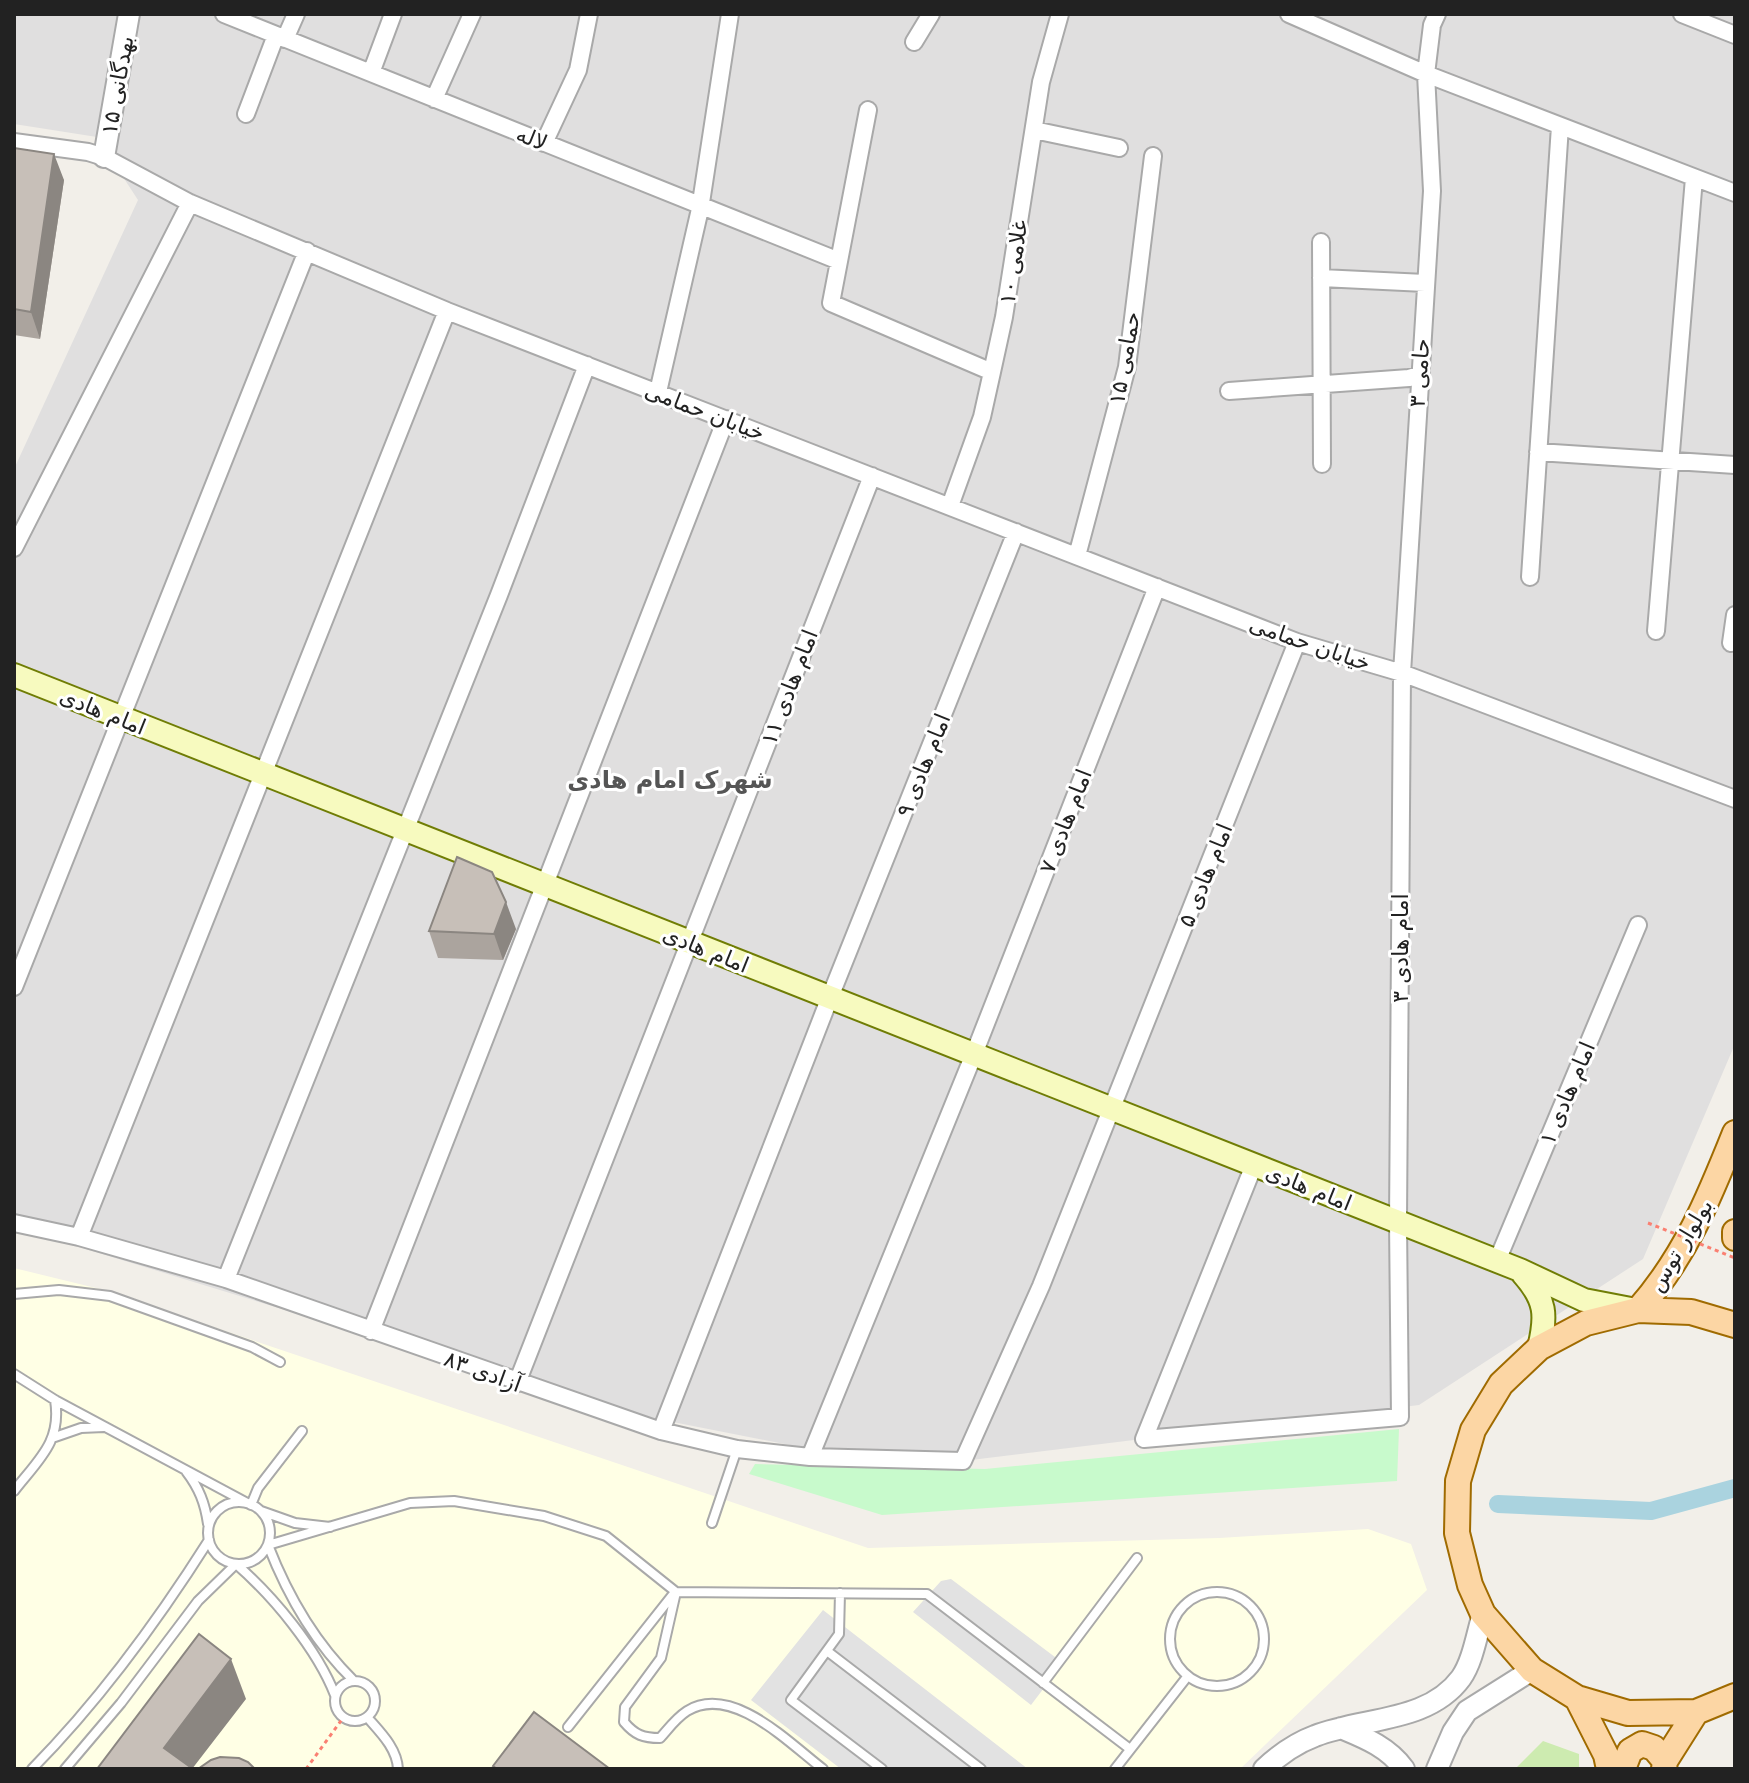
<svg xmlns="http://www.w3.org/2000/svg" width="1749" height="1783" viewBox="0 0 1749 1783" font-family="'DejaVu Sans',Cairo,sans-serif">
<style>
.residential{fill:#e0dfdf}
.education{fill:#ffffe5}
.grass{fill:#cdebb0}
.park{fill:#c8facc}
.parking{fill:#e2e2e2}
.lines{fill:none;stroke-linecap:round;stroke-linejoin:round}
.canal{stroke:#aad3df;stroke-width:18}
.service-casing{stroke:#a9a9a9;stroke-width:12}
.minor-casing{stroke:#a9a9a9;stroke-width:20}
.tertiary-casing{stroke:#a9a9a9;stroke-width:24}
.secondary-casing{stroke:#707d05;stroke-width:26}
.primary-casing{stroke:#a06b00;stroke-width:28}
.path{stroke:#fa8072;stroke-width:3;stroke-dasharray:4 4;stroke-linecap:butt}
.service{stroke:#fff;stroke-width:8}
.minor{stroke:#fff;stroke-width:16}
.tertiary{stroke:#fff;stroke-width:20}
.secondary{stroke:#f7fabf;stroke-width:22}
.primary{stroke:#fcd6a4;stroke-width:24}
.path-bridge{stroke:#fa8072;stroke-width:3;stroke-dasharray:4 4;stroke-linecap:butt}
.wall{fill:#aba49e}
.shaded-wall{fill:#8b8681}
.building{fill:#c7bfb8;stroke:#8b8681;stroke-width:2}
.labels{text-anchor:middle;stroke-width:6;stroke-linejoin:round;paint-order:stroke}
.street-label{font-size:22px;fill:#222;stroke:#fff}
.neighbourhood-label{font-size:24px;font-weight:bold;fill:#555;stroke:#fff}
</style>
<rect width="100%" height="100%" fill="#f2efe9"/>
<path class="residential" d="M 14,14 L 1735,14 L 1735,1044 L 1643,1259 L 1419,1405 L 906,1468 L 612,1410 L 14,1227 L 14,469 L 138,200 L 97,137 L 14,124 Z"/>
<path class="education" d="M 14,1268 L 104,1290 L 868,1548 L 1219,1538 L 1368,1529 L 1411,1544 L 1427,1590 L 1240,1769 L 14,1769 Z"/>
<path class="grass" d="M 1543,1741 L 1579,1754 L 1579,1769 L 1515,1769 Z"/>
<path class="park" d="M 1399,1429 L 1397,1481 L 882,1515 L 749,1474 L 755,1464 L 985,1469 Z"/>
<path class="parking" d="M 951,1579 L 1063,1663 L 1031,1705 L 913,1612 L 941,1581 Z
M 823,1610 L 1028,1769 L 841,1769 L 751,1700 Z"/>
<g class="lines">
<path class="canal" d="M 1498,1504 L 1651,1511 L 1735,1488"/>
<defs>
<path id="service" d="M 14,1294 L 59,1290 L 110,1296 L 252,1347 L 280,1362
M 14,1374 L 55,1400 L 251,1505 L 258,1488 L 302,1431
M 55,1437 L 81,1428 L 104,1427
M 186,1471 C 199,1488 205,1503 208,1524
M 14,1491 C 38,1460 62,1442 55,1400
M208 1533a31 31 0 1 1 62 0a31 31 0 1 1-62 0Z
M 261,1511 L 295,1523 L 330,1527
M 712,1523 L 737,1449
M1170 1639a47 47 0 1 1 94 0a47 47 0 1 1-94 0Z
M 676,1592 L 661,1658 L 625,1707 L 624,1722 C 635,1735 643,1738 660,1738 C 669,1728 676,1718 687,1711 C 732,1683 790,1744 823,1769
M 840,1593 L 839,1634 L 791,1700 L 882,1769
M 827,1651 L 981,1769
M335 1701a20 20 0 1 1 40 0a20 20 0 1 1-40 0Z
M 354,1681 C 316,1644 287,1594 268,1545 L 410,1503 L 454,1501 L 544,1516 L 606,1536 L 676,1592 L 927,1594 L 1130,1749
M 1043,1683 L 1137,1558
M 367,1717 C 380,1732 397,1748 398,1769
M 568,1727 L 675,1592
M 32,1769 C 98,1702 159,1619 209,1540
M 65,1769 L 121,1703 L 198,1601 L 236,1564 C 273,1596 317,1649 335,1695
M 1115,1769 L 1187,1677"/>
<path id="minor" d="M 224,14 L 839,261
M 1289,14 L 1426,74 L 1735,193
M 1682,14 L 1735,35
M 285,39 L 296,14
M 914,42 L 931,14
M 371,73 L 393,14
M 434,99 L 472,14
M 868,110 L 831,303 L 992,372
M 246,114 L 276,35
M 1034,130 L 1119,148
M 14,142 L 88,152 L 104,157 L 190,203 L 447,311 L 1297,642 L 1402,673 L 1735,799
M 544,143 L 578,70 L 589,14
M 1321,242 L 1322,464
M 1321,278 L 1425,283
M 1229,391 L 1409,378 L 1419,375
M 658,392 L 700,209 L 730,14
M 1538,452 L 1735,465
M 950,506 L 982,417 L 992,372 L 1004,317 L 1041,82 L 1060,14
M 14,548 L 190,203
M 1077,556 L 1127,367 L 1153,156
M 1530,577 L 1560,126
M 1656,631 L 1694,178
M 1731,643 L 1735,615
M 14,987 L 307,251
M 1254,1165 L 1144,1439 L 1400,1417 L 1398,1222 L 1402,673 L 1432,191 L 1426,74 L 1432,25 L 1437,14
M 14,1223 L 79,1237 L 226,1279 L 661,1431 L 737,1449 L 810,1457 L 963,1461 L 1041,1286 L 1297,642
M 79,1237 L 447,311
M 1497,1261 L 1638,925
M 226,1279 L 499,595 L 587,365
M 371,1331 L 726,419
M 517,1383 L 872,476
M 661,1431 L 830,997 L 1016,532
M 810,1457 L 974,1054 L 1157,587"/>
<path id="tertiary" d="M 104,157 L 129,14
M 1341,1728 C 1365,1738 1388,1747 1404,1769
M 1264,1769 C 1279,1755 1296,1743 1315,1736 C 1363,1717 1428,1723 1461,1678 C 1473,1661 1477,1633 1483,1614
M 1437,1769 L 1453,1732 L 1467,1711 L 1532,1670"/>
<path id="secondary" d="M 14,675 L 1520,1270 L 1584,1300 L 1636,1310
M 1523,1274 C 1546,1300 1547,1315 1539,1348"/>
<path id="primary" d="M 1735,1232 L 1735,1238
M 1638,1310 C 1685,1257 1709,1198 1735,1133
M 1735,1325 L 1691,1312 L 1638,1310 L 1586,1323 L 1539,1348 L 1501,1384 L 1473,1430 L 1458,1481 L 1457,1533 L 1470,1585 L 1483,1614 L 1532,1670 L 1577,1698 L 1628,1713 L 1696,1712 L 1735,1696
M 1577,1698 L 1606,1755 L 1609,1769
M 1623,1769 L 1630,1751 L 1642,1744 L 1654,1748 L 1665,1761
M 1664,1769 L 1665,1761 L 1696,1712"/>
</defs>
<use href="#service" class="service-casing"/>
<use href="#minor" class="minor-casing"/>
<use href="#tertiary" class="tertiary-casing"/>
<use href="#secondary" class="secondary-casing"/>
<use href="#primary" class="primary-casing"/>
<path class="path" d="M 306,1769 L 343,1718"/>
<use href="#service" class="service"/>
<use href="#minor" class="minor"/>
<use href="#tertiary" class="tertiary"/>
<use href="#secondary" class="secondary"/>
<use href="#primary" class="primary"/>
<path class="path-bridge" d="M 1648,1223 L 1735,1258"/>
</g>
<path class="wall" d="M 14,148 L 64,180 L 40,339 L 14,335 Z
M 516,929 L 503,960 L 438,958 L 429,931 Z"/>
<path class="shaded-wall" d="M 54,154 L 64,180 L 40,339 L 31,312 Z
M 506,902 L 516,929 L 503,960 L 494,934 Z
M 231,1659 L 246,1699 L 192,1769 L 164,1748 Z"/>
<path class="building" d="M 14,148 L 54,154 L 31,312 L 14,309 Z
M 457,857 L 492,872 L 506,902 L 494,934 L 429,931 Z
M 199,1634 L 231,1659 L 164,1748 L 193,1769 L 97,1769 Z
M 534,1712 L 610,1769 L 497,1769 L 493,1766 Z
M 220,1757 L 239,1758 L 248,1762 L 255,1769 L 198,1769 L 211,1760 Z"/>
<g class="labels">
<g class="street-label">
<text transform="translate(117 85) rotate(-80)" y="8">بهدگانی ۱۵</text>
<text transform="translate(532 138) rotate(22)" y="8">لاله</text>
<text transform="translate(1013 262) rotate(-81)" y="8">غلامی ۱۰</text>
<text transform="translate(1124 358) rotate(-80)" y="8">حمامی ۱۵</text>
<text transform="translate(1419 373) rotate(-86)" y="8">حامی ۳</text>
<text transform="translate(705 411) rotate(21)" y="8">خیابان حمامی</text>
<text transform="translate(1310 643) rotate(19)" y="8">خیابان حمامی</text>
<text transform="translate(789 687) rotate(-69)" y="8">امام هادی ۱۱</text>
<text transform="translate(103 711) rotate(22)" y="8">امام هادی</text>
<text transform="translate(923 765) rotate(-68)" y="8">امام هادی ۹</text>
<text transform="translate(1065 821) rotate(-69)" y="8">امام هادی ۷</text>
<text transform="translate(1205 875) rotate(-68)" y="8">امام هادی ۵</text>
<text transform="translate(1400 948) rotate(-90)" y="8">امام هادی ۳</text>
<text transform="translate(706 949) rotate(22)" y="8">امام هادی</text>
<text transform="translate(1567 1093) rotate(-67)" y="8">امام هادی ۱</text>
<text transform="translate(1309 1187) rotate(22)" y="8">امام هادی</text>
<text transform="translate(1680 1245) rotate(-59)" y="8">بولوار توس</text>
<text transform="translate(483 1371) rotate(20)" y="8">آزادی ۸۳</text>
</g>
<g class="neighbourhood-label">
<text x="670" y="788">شهرک امام هادی</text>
</g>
</g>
<rect width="1749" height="1783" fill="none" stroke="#222222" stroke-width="32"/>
</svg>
